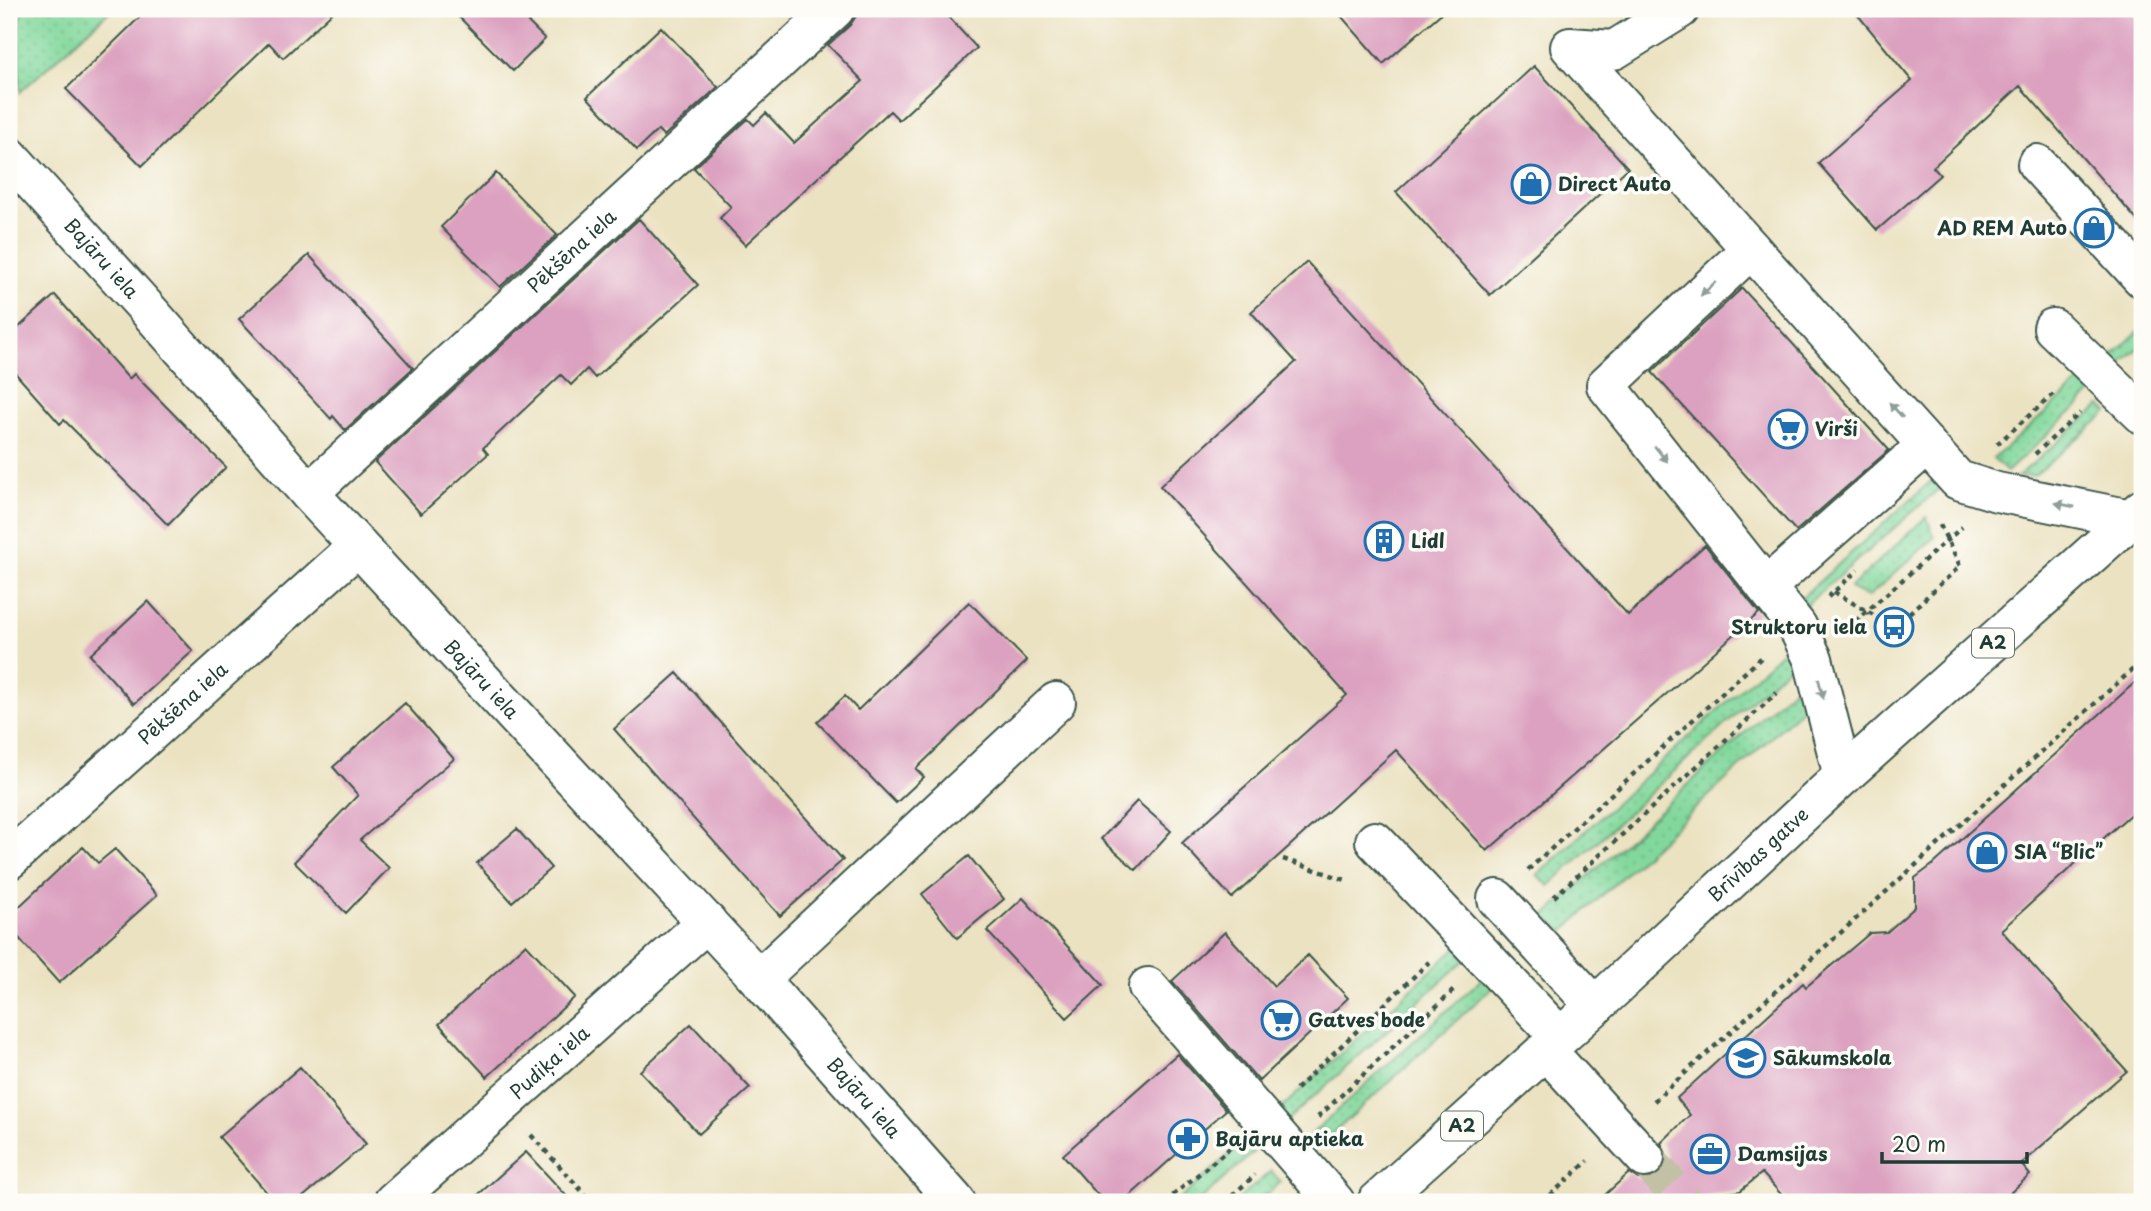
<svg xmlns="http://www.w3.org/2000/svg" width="2151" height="1211" viewBox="0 0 2151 1211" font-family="'Playpen Sans',sans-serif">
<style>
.grass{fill:url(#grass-dots);stroke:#508a68;stroke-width:2}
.building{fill:#dca1c0}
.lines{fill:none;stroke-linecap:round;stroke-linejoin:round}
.minor-tunnel{stroke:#c2c1a5;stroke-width:38;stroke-dasharray:38 19;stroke-linecap:butt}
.minor-casing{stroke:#3e5649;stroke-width:42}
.highway-casing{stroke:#3e5649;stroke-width:42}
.path{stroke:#3e5649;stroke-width:4.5;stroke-dasharray:5 5;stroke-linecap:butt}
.minor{stroke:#fff;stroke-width:38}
.highway{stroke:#fff;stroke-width:38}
.oneway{fill:#8f9e9a}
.labels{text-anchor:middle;stroke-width:7;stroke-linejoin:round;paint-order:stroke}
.shield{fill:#fdfcf7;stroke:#62766e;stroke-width:2}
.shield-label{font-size:18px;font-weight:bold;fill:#1f3d34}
.poi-label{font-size:19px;font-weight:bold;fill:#1f3d34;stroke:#fdfcf7;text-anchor:start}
.street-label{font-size:19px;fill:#1f3d34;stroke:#fdfcf7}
</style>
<defs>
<pattern id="grass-dots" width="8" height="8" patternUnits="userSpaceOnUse" patternTransform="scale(1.75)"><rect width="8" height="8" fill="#82d89c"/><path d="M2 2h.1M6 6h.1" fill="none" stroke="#70ba87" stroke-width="1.8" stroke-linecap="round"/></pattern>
</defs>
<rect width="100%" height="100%" fill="#fdfcf7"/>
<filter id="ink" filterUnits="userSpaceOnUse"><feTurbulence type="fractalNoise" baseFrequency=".0143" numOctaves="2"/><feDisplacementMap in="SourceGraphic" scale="14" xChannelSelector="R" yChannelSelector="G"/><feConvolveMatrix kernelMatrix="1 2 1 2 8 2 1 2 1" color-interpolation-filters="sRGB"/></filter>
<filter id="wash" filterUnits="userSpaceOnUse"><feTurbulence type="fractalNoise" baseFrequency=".00686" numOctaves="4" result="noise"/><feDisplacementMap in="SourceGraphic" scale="28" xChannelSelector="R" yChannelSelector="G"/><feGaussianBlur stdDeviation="1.57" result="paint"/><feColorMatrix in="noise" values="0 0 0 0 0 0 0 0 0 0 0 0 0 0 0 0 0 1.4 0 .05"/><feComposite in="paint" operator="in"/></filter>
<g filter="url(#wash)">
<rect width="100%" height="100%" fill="#ebe2c1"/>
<path class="grass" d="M 23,9 L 112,9 L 20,92 L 19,27 Z
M 2142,328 L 2142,345 L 2116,368 L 2108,359 Z
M 2081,381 L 2092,393 L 2007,472 L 1993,459 Z
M 2101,405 L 2108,412 L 2034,476 L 2018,476 Z
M 1940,473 L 1948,481 L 1806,605 L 1801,598 Z
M 1926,517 L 1935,537 L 1868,597 L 1850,588 Z
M 1785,649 L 1791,664 L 1549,886 L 1537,875 Z
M 1800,682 L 1807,704 L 1563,932 L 1544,917 Z
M 1457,947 L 1467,958 L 1276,1131 L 1267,1121 Z
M 1485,976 L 1494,986 L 1304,1160 L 1294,1150 Z
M 1244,1141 L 1254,1152 L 1198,1202 L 1177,1202 Z
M 1271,1171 L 1281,1182 L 1258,1202 L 1235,1202 Z"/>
<g id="blocks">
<path class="building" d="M 148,9 L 336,9 L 283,58 L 269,43 L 142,166 L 66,89 Z
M 451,9 L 515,9 L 545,39 L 513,71 Z
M 856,9 L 941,9 L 977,48 L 899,120 L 890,111 L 745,245 L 720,218 L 731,207 L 694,168 L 748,119 L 754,125 L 766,113 L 794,143 L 863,81 L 828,45 L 850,25 L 856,16 Z
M 1335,9 L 1446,9 L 1383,64 Z
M 1853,9 L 2142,9 L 2142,226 L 2020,86 L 1933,167 L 1940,175 L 1877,230 L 1818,163 L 1912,81 Z
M 661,27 L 718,87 L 664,136 L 658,130 L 637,150 L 587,97 Z
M 1534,66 L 1628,168 L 1490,295 L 1396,192 Z
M 496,173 L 557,235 L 500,287 L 441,227 Z
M 639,219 L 698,285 L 595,378 L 587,369 L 571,385 L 561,375 L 483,448 L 488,454 L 421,514 L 375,462 Z
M 309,255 L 413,368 L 345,430 L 333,416 L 331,419 L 239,319 Z
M 1307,262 L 1628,615 L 1705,545 L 1759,613 L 1487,851 L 1396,750 L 1232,898 L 1182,843 L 1347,695 L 1160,486 L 1296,362 L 1251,312 Z
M 1742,288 L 1889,450 L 1796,531 L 1652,372 Z
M 55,295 L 129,379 L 134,374 L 226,467 L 168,525 L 64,420 L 60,424 L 9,366 L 9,336 Z
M 148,601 L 193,651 L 134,704 L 90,655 Z
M 969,602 L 1027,661 L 916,769 L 924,777 L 896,803 L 817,722 L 845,696 L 858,710 Z
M 677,673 L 843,860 L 780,916 L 614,729 Z
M 2142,676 L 2142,804 L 2001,930 L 2127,1071 L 2021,1164 L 2030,1175 L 2000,1202 L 1788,1202 L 1762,1173 L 1740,1191 L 1708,1195 L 1699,1202 L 1597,1202 L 1629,1173 L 1638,1179 L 1649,1179 L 1660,1174 L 1666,1165 L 1666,1154 L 1661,1143 L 1690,1115 L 1677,1098 L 1803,983 L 1806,987 L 1870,933 L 1887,932 L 1915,907 L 1915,878 L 1935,863 Z
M 405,703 L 454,759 L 360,840 L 389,868 L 346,913 L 294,862 L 358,795 L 333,767 Z
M 1137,801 L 1171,831 L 1136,870 L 1101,839 Z
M 517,829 L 551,868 L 512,902 L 477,863 Z
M 83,847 L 98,863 L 115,849 L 157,895 L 59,983 L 9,927 L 9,916 Z
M 969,856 L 1004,899 L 957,938 L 922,894 Z
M 1023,898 L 1103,985 L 1067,1018 L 987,931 Z
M 1225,932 L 1274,986 L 1308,955 L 1348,998 L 1259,1081 L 1172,981 Z
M 526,944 L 575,997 L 487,1077 L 439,1024 Z
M 691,1024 L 750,1088 L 699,1134 L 640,1071 Z
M 1177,1054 L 1226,1110 L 1123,1202 L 1104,1202 L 1063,1155 Z
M 300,1067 L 366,1144 L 297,1202 L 275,1202 L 219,1137 Z
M 526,1152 L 572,1202 L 470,1202 Z"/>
</g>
</g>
<g filter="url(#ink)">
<use href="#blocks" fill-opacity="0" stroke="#3e5649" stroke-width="2"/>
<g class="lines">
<path class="minor-tunnel" d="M 1645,1158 L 1685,1202"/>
<defs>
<g id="minor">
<path d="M 1680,9 L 1614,50 L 1570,47 L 1751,249"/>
<path id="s1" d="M 9,156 L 141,302 L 309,493 L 759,979 L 956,1202"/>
<path d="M 2037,164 L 2142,278"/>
<path d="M 2053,328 L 2142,414"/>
<path id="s2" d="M 309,493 L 835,9"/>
<path d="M 1766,587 L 1927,445"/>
<path d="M 1843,776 L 1813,659 L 1797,626 L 1606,385 L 1751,249 L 1958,480 L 1997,492 L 2131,519"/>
<path d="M 1375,841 L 1560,1037"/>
<path id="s3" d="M 9,860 L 358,546"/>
<path d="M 1497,899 L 1595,1006"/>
<path d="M 759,979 L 1056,702"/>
<path d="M 1148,987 L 1335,1202"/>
<path d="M 1546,1050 L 1645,1158"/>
<path id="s4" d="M 393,1202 L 707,922"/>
</g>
<g id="highway">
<path id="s5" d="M 1377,1202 L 1595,1006 L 1843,776 L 2142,509"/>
</g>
</defs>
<use href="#minor" class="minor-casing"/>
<use href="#highway" class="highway-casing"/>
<path class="path" d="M 1997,444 L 2056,392
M 2035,454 L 2080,413
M 1834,592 L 1894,627 L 1960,566 L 1938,521
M 1828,597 L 1858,570
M 1848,628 L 1962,527
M 1283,859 L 1349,881
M 1528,870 L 1762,657
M 1554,897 L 1777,693
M 1296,1089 L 1429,962
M 1654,1101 L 2142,661
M 1318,1117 L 1455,989
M 531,1135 L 592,1202
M 1165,1202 L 1230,1148
M 1225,1202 L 1255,1175
M 1543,1202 L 1588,1161"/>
<use href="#minor" class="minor"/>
<use href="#highway" class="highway"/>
</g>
<defs><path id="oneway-solid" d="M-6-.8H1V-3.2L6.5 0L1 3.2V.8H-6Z" transform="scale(1.75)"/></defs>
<g class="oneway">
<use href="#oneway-solid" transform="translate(1708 289) rotate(137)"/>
<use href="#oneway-solid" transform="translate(1896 410) rotate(-132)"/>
<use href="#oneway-solid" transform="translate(1661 454) rotate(51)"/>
<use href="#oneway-solid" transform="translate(2065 505) rotate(-169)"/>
<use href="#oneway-solid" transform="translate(1821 689) rotate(76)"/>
</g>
</g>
<defs>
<symbol id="shop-ring" viewBox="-11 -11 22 22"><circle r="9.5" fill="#fdfcf7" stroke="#1f6fb2" stroke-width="1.5"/><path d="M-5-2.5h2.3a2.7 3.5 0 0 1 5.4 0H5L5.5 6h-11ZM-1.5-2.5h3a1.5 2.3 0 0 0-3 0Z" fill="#1f6fb2"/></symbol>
<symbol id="supermarket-ring" viewBox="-11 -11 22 22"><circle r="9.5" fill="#fdfcf7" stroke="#1f6fb2" stroke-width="1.5"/><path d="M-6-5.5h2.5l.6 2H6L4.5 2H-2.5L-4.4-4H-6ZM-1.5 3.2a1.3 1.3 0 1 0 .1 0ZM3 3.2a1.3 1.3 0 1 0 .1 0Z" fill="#1f6fb2"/></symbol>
<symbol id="building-ring" viewBox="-11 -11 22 22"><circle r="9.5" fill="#fdfcf7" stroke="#1f6fb2" stroke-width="1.5"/><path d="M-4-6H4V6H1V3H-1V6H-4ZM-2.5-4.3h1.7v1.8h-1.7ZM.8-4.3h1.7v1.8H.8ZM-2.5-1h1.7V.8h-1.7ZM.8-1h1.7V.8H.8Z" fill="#1f6fb2"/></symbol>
<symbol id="bus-ring" viewBox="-11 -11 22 22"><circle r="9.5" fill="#fdfcf7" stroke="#1f6fb2" stroke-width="1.5"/><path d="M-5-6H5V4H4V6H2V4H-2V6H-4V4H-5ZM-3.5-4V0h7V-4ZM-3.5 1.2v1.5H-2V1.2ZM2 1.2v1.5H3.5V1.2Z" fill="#1f6fb2"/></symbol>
<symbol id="school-ring" viewBox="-11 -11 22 22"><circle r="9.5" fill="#fdfcf7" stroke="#1f6fb2" stroke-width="1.5"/><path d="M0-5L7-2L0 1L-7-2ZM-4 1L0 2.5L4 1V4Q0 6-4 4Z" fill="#1f6fb2"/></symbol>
<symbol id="pharmacy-ring" viewBox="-11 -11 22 22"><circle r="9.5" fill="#fdfcf7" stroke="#1f6fb2" stroke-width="1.5"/><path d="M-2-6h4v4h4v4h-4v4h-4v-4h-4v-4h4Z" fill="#1f6fb2"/></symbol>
<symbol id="office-ring" viewBox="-11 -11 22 22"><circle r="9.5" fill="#fdfcf7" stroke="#1f6fb2" stroke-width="1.5"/><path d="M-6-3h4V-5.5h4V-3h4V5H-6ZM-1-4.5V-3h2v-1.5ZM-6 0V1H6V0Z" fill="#1f6fb2"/></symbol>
</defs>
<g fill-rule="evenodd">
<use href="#shop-ring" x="1509" y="162" width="44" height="44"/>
<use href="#shop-ring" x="2072" y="206" width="44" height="44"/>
<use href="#supermarket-ring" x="1766" y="407" width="44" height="44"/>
<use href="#building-ring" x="1362" y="519" width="44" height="44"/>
<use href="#bus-ring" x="1872" y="605" width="44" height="44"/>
<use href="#shop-ring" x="1965" y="830" width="44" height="44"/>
<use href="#supermarket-ring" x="1259" y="998" width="44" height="44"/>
<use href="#school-ring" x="1724" y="1036" width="44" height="44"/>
<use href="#pharmacy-ring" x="1166" y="1117" width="44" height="44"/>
<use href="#office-ring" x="1688" y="1132" width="44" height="44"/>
</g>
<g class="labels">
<g class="shield">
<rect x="1972" y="628.5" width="42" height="29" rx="5"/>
<rect x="1441" y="1111.5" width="42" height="29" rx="5"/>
</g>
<g class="shield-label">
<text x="1993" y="649">A2</text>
<text x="1462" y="1132">A2</text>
</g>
<g class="poi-label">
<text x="1558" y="191">Direct Auto</text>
<text x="2067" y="235" text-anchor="end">AD REM Auto</text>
<text x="1815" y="436">Virši</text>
<text x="1411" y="548">Lidl</text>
<text x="1867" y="634" text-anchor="end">Struktoru iela</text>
<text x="2014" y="859">SIA “Blic”</text>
<text x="1308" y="1027">Gatves bode</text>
<text x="1773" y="1065">Sākumskola</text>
<text x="1215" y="1146">Bajāru aptieka</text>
<text x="1737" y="1161">Damsijas</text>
</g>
<g class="street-label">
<text dy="7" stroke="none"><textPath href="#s2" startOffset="357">Pēkšēna iela</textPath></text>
<text dy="7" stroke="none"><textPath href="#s1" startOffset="138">Bajāru iela</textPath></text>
<text dy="7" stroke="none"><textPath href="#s1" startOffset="705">Bajāru iela</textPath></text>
<text dy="7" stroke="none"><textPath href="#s3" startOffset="234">Pēkšēna iela</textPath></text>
<text dy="7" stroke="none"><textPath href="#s5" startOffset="516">Brīvības gatve</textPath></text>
<text dy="7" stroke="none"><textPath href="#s4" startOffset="210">Pudiķa iela</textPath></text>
<text dy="7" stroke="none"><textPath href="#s1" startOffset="1272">Bajāru iela</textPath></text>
</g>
</g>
<rect width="2151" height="1211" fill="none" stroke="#fdfcf7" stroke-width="35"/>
<path d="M1882 1152v10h145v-10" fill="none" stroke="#1f3d34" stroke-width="3.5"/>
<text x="1892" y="1152" font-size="21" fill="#1f3d34" stroke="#fdfcf7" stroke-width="5" paint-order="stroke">20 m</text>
</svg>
